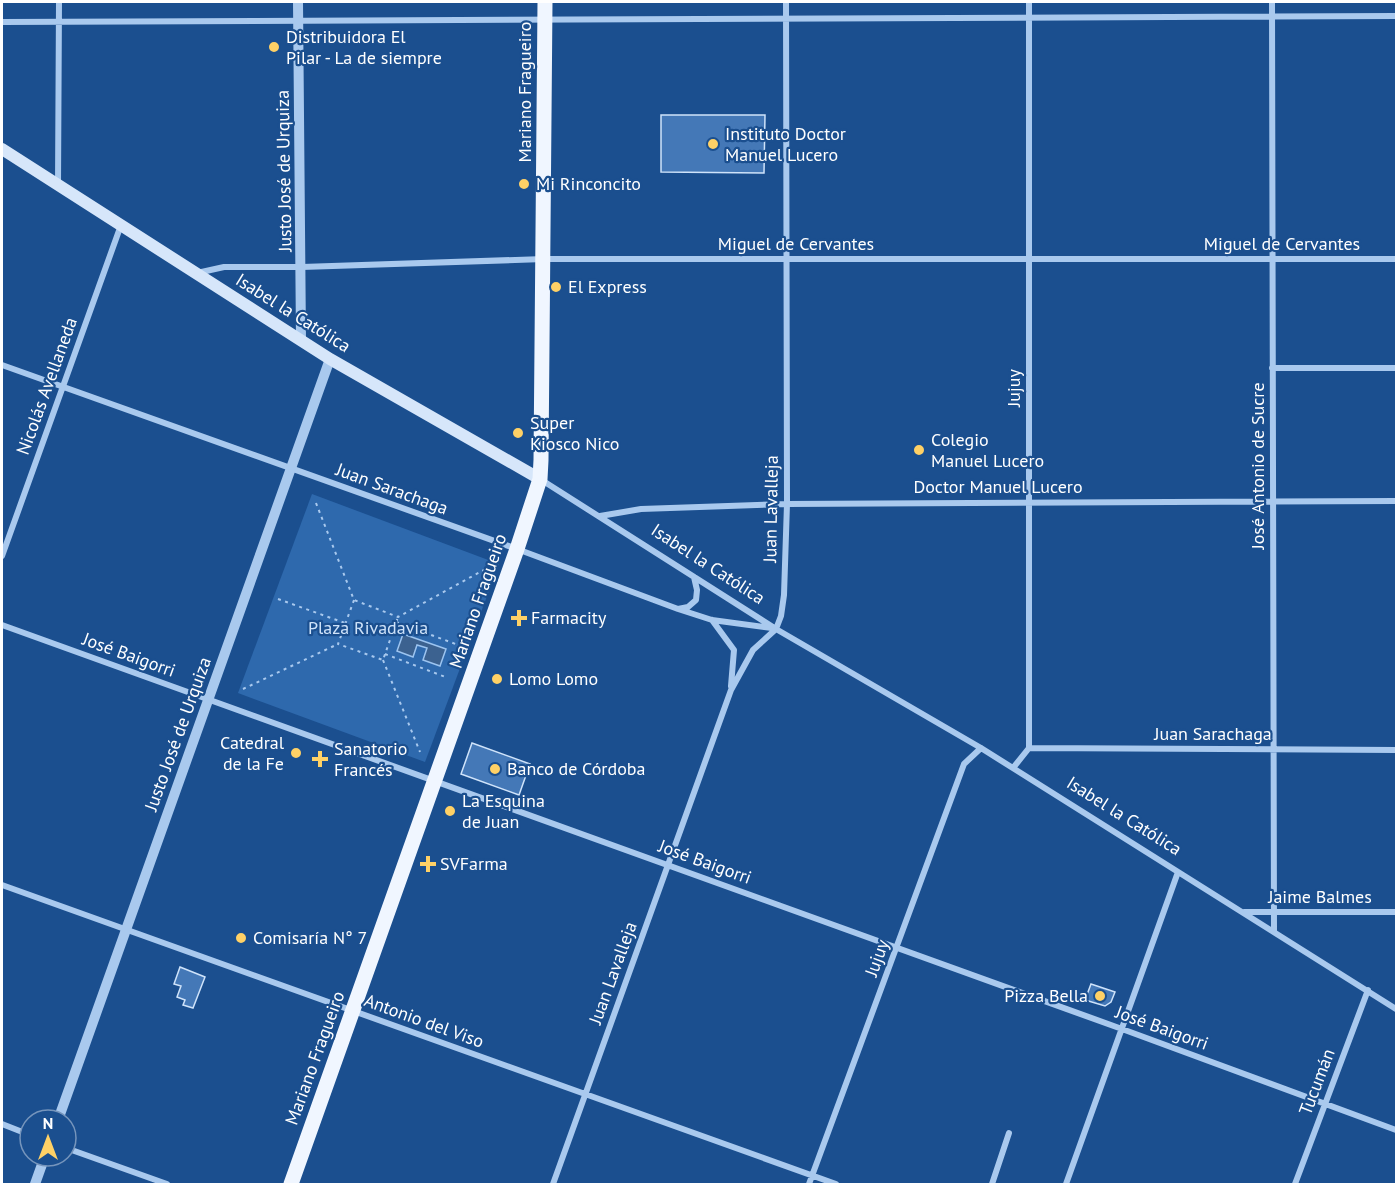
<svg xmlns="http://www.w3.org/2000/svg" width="1398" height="1186" viewBox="0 0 1398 1186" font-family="'PT Sans',sans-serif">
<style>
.green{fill:#2e69ad}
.water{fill:#3c6290;stroke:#9cc4f0;stroke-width:1.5}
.building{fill:#4478b7;stroke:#cfe3fa;stroke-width:1.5}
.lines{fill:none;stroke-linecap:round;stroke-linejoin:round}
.path{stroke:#a9c9ee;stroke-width:2;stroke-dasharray:3 4.5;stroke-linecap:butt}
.minor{stroke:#a9c9ee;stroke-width:6}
.tertiary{stroke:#a9c9ee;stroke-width:10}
.secondary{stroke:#d6e6fa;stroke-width:12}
.primary{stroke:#f0f6ff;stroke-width:15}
.poi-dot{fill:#ffd166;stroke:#1b4f8f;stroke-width:2}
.labels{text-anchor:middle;stroke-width:4.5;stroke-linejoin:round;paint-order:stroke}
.poi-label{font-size:18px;fill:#fff;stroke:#1b4f8f;text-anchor:start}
.street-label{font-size:18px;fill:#fff;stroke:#1b4f8f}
.park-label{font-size:18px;fill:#cfe3fa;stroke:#1b4f8f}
</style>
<rect width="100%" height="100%" fill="#1b4f8f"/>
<path class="green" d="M 312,494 L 499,564 L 425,762 L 238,693 Z"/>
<path class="water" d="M 403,634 L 446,649 L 440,666 L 423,660 L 427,648 L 417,645 L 413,657 L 397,651 Z"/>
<path class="building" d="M 661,115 L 765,115 L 764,173 L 661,172 Z
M 472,743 L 530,764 L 519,795 L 461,774 Z
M 180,967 L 205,977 L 193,1008 L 183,1005 L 185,1000 L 177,997 L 181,986 L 174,984 Z
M 1091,984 L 1115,992 L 1111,1002 L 1105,1006 L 1085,1000 Z"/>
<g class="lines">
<path class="path" d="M 316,503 L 354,600 L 398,617 L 491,566
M 278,599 L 345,623
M 354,600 L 338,644 L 383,660 L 398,617
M 396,622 L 461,646
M 385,654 L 448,678
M 383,660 L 420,752
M 243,689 L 338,644"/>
<path class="minor" d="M 1272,2 L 1274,931
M 2,22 L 1396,16
M 58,185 L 59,2
M 197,273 L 224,267 L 302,267 L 544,259 L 1396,259
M 2,365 L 517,549 L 678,609 L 712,620 L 772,628
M 1272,368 L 1396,368
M 540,479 L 776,629 L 981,748 L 1396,1009
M 600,516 L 641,509 L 787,504 L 1396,501
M 2,556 L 121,225
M 678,609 L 688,607 L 696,600 L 697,590 L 694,577
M 712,620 L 734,650 L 731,686
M 2,625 L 1122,1029 L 1396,1130
M 1029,748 L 1396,750
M 1013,768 L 1029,748 L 1029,2
M 2,885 L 836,1184
M 1244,912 L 1396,912
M 2,1124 L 30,1135
M 66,1148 L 167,1184
M 553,1184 L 731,690 L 753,650 L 776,629 L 781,616 L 784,595 L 787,504 L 786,2
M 809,1184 L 964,764 L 981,748
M 992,1184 L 1009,1133
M 1066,1184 L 1178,872
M 1295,1184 L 1368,990"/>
<path class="tertiary" d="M 298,2 L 301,340
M 58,1120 L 330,359
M 35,1184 L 45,1156"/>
<path class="secondary" d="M 2,149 L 330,359 L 540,479"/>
<path class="primary" d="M 291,1184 L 517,549 L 540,479 L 541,460 L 545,2"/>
</g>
<g class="poi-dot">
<circle cx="274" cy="47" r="6"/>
<circle cx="713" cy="144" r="6"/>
<circle cx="524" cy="184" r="6"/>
<circle cx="556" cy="287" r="6"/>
<circle cx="518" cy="433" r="6"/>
<circle cx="919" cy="450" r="6"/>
<path d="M516 609h6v6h6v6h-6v6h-6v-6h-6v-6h6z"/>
<circle cx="497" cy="679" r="6"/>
<circle cx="296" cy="753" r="6"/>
<path d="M317 750h6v6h6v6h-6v6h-6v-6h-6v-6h6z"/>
<circle cx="495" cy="769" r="6"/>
<circle cx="450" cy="811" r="6"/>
<path d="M425 855h6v6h6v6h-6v6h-6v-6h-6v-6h6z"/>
<circle cx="241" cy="938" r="6"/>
<circle cx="1100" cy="996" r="6"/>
</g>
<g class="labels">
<g class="poi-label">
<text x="286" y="43">Distribuidora El<tspan x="286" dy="21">Pilar - La de siempre</tspan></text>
<text x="725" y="140">Instituto Doctor<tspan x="725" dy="21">Manuel Lucero</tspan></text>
<text x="536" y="190">Mi Rinconcito</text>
<text x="568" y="293">El Express</text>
<text x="530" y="429">Super<tspan x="530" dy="21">Kiosco Nico</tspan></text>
<text x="931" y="446">Colegio<tspan x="931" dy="21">Manuel Lucero</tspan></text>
<text x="531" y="624">Farmacity</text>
<text x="509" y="685">Lomo Lomo</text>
<text x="284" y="749" text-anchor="end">Catedral<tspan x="284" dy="21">de la Fe</tspan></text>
<text x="334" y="755">Sanatorio<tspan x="334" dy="21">Francés</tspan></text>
<text x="507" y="775">Banco de Córdoba</text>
<text x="462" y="807">La Esquina<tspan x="462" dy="21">de Juan</tspan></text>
<text x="440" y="870">SVFarma</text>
<text x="253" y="944">Comisaría N° 7</text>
<text x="1088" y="1002" text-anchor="end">Pizza Bella</text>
</g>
<g class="street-label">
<text transform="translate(525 92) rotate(-90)" y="6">Mariano Fragueiro</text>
<text transform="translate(284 171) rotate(-91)" y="6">Justo José de Urquiza</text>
<text x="796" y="250">Miguel de Cervantes</text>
<text x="1282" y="250">Miguel de Cervantes</text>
<text transform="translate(293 313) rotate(32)" y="6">Isabel la Católica</text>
<text transform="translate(47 386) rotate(-70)" y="6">Nicolás Avellaneda</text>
<text transform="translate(1014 388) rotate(-90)" y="6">Jujuy</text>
<text transform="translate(1258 466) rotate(-90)" y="6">José Antonio de Sucre</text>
<text x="998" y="493">Doctor Manuel Lucero</text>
<text transform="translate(392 489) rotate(20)" y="6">Juan Sarachaga</text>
<text transform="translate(771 509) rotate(-89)" y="6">Juan Lavalleja</text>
<text transform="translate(708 564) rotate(33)" y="6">Isabel la Católica</text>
<text transform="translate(478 601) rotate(-71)" y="6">Mariano Fragueiro</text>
<text transform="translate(129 655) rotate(20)" y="6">José Baigorri</text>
<text transform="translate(178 734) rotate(-70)" y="6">Justo José de Urquiza</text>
<text x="1213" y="740">Juan Sarachaga</text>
<text transform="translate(1124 816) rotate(32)" y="6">Isabel la Católica</text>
<text transform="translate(705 862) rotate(20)" y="6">José Baigorri</text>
<text x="1320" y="903">Jaime Balmes</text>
<text transform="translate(877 958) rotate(-70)" y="6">Jujuy</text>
<text transform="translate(613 973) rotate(-70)" y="6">Juan Lavalleja</text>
<text transform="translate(424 1021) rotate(20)" y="6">Antonio del Viso</text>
<text transform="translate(1162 1028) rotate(20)" y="6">José Baigorri</text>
<text transform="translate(315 1058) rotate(-70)" y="6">Mariano Fragueiro</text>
<text transform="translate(1317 1082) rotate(-69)" y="6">Tucumán</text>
</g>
<g class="park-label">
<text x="368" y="634">Plaza Rivadavia</text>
</g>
</g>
<rect width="1398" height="1186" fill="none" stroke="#ffffff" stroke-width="6"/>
<g transform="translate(48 1138)"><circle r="28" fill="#1b4f8f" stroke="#7695bc" stroke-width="1.5"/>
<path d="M0-4.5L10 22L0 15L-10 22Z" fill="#ffd166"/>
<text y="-9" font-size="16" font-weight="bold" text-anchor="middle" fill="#ffffff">N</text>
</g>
</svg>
